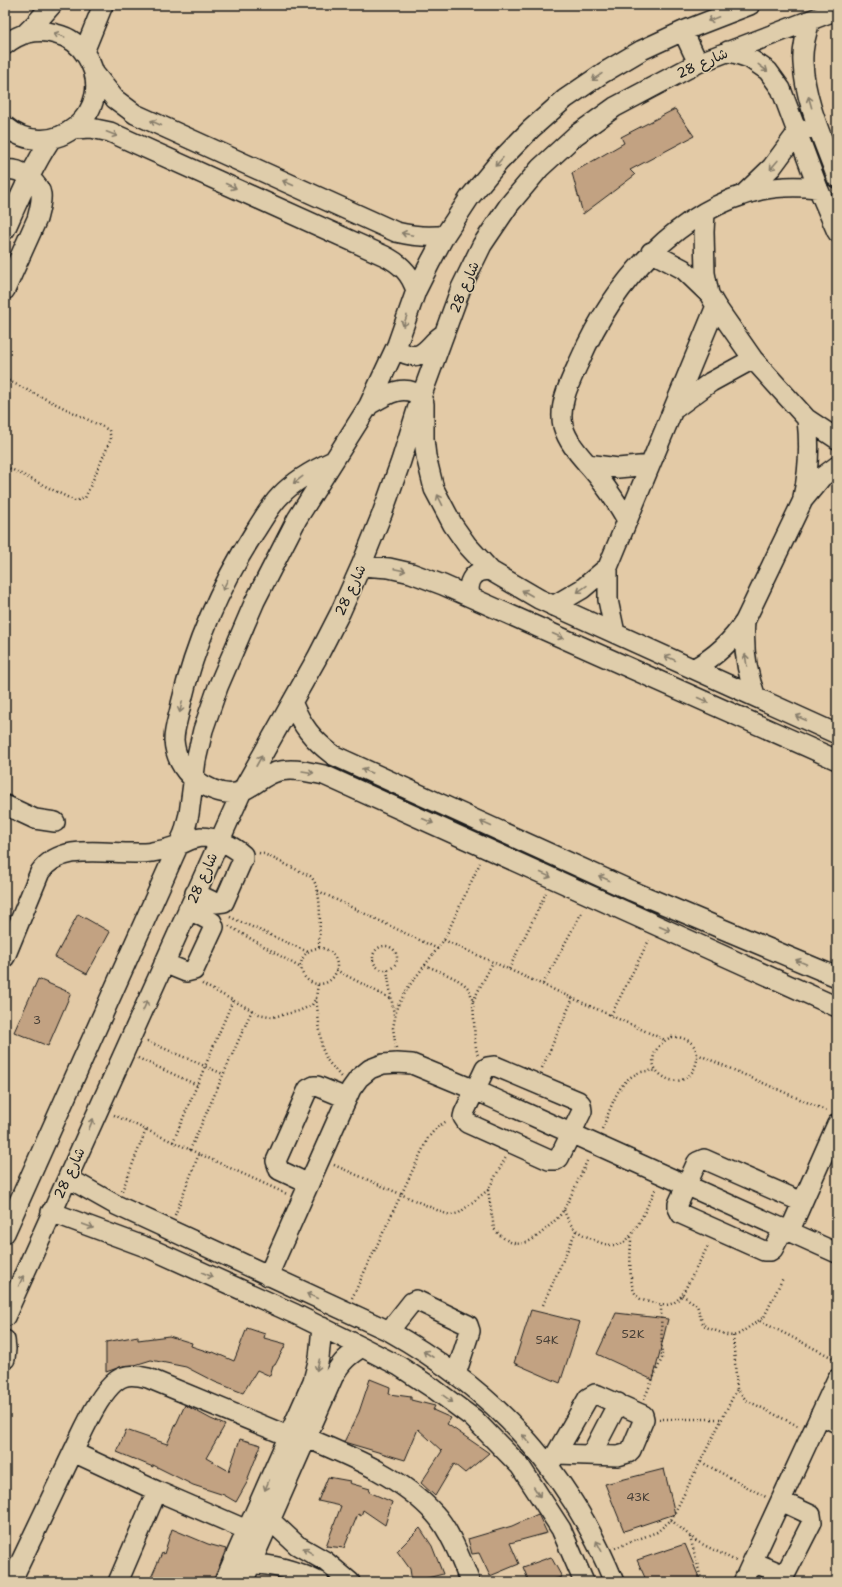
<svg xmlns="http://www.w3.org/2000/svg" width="842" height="1587" viewBox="0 0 842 1587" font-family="'Shantell Sans','Playpen Sans Arabic',sans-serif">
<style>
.building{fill:#c2a282;stroke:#1c1c1c}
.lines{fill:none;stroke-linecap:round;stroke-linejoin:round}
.minor-casing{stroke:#1c1c1c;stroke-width:22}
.path{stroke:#1c1c1c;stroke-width:2.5;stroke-dasharray:1 3;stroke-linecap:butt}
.minor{stroke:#dfcdab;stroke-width:19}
.oneway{stroke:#877d6b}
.labels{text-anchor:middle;stroke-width:3;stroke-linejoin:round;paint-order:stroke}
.number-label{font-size:12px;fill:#463e36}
.street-label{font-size:14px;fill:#1c1c1c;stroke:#dfcdab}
</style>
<rect width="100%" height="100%" fill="#e3caa6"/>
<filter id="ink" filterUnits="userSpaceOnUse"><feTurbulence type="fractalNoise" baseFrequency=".025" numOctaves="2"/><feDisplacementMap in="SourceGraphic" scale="8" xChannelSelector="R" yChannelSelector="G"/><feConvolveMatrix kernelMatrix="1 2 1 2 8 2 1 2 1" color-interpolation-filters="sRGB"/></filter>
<g filter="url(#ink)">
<path class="building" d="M 675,109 L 694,136 L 630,170 L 635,175 L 583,214 L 572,173 L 624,143 L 621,137 Z
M 78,914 L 110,932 L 87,974 L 55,957 Z
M 38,979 L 71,993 L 48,1046 L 14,1032 Z
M 531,1310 L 580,1322 L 560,1383 L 514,1363 Z
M 616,1313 L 668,1319 L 653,1380 L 597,1354 Z
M 247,1328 L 265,1334 L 264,1338 L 286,1344 L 275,1365 L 273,1365 L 270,1376 L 257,1370 L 243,1393 L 215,1382 L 186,1367 L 151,1360 L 135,1365 L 123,1366 L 106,1372 L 106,1342 L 138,1336 L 138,1340 L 169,1336 L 192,1343 L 191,1346 L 212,1353 L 213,1352 L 234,1361 Z
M 370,1379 L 390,1387 L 389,1394 L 411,1397 L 411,1400 L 435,1406 L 433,1410 L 451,1418 L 447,1424 L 489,1453 L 465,1473 L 454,1464 L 435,1496 L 421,1483 L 442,1451 L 418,1429 L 405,1460 L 344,1442 L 359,1412 Z
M 185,1405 L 211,1419 L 225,1425 L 206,1458 L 229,1471 L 240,1439 L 261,1445 L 248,1478 L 249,1479 L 236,1502 L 224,1495 L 193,1485 L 153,1465 L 153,1467 L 117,1452 L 126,1430 L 167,1444 Z
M 664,1469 L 675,1514 L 624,1531 L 605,1484 Z
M 328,1477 L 350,1481 L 349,1483 L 370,1489 L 369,1492 L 392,1502 L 385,1525 L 363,1510 L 361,1516 L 358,1514 L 344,1548 L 326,1546 L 341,1506 L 318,1501 Z
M 538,1514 L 547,1533 L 510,1543 L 519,1564 L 490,1576 L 479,1553 L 472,1554 L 468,1539 L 512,1526 Z
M 420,1528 L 432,1546 L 443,1574 L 412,1582 L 410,1569 L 397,1551 Z
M 172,1529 L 208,1544 L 226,1549 L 213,1582 L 195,1582 L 183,1578 L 180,1582 L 149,1582 L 162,1553 L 164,1554 Z
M 685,1544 L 701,1582 L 647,1582 L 637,1560 Z
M 551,1557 L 562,1577 L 545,1582 L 529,1582 L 523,1567 Z"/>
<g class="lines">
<defs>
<path id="minor" d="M 810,21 C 806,35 802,49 803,63 C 805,103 824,141 837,178
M 683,31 L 698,63
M 25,34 L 35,24 L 52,5
M 5,45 C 19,33 38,28 56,34 C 69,37 80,45 87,57 C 120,110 52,166 5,126
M 728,51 L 749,58 L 768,71 L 781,89 L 818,188 L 837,232
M 84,52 L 103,5
M 95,74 L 115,99 L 135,114 L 396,232 C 413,236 428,238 445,235
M 74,129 L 91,128 L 110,132 L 385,256 C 401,264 411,274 416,291
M 5,171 C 8,170 11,169 14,170 C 23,171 40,185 41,194 C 42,202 39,211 37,219 L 5,290
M 744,194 L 772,167 L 797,133 L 805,130
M 705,212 L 704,232 L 705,273 L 709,294 L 716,306 L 753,359 L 807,419 L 837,439
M 5,230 C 19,199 32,168 51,139
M 651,252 L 683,269 L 709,294
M 397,345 C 398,350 401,352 406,354 C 423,361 429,344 441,336
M 369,405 C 384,396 404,382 421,397 L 424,404 L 424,439 L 426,456 L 434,489 L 453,525 L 467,545 L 491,571 L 539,599 L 837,734
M 673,410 L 711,382 L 753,359
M 333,461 C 313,470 295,480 280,496 C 270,506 262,521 254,533 C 221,585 195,644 181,704 C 179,716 174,728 174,740 C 175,755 182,770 194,779 C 207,788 226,798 242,791 C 254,786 263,776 276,772 C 291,767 309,772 324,775 L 837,1007
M 587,464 L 618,468 L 650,465
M 803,497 C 809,471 810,446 807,419
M 627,520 C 619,506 609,491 599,478 C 586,461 569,447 563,426 C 558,403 571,380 580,360 C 613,284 677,209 761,190 C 779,186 799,186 818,188
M 361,566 L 389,568 L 411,573 L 443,585 L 837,760
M 471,597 C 465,582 475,568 491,571
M 553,606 L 582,589 L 608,567
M 745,621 C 743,648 746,672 756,697
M 615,633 L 608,600 L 608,567 L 716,306
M 693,669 C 715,657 731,643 745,621 L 803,500 L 822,477 L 837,466
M 292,702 C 302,726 312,739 333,755 L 632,891 L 837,977
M 5,805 L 35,819 L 55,822
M 5,957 L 40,872 C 64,838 117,858 152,852 C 160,851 168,849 176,846 C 185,843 191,838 201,837 C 215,837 233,846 243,855 L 243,859 L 224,902 L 216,903 L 195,893
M 164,963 L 186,972 L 194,970 L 214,927 L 212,922 L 188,909
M 495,1066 L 578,1101 L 581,1104 L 582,1111 L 559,1158 L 556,1160 L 549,1160 L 467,1123 L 463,1117 L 464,1113 L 485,1069 L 488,1067 Z
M 68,1178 L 116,1205 L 389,1331 C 494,1390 568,1469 614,1582
M 309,1184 L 279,1170 L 276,1161 L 308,1089 L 314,1086 L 317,1086 L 346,1098
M 51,1212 L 151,1249 L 295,1314 L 362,1347 L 399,1366 L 434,1389 L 473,1418 L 520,1466 L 561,1529 L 584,1582
M 784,1228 L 773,1249 L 770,1251 L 764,1251 L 681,1214 L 678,1208 L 678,1204 L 697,1162 L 704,1159 L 802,1202
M 790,1230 L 837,1124
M 5,1233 L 184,833 L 189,814 L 196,760 L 203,730 L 218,687 L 255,601 L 297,519 L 369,405 L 397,345 L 416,291 L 430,263 L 445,235 L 470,197 L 499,162 L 531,129 L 565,99 L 603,73 L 642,50 L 683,31 L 750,5
M 268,1276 L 351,1089 L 359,1078 L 370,1069 L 383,1064 L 397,1063 L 412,1064 L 475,1090 L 837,1253
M 5,1317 L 242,791 L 317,658 L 340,613 L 361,566 L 382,514 L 401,461 L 421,397 L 461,288 L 482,245 L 509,205 L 540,168 L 576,135 L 615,107 L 698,63 L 837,10
M 389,1331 L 412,1302 L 416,1300 L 468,1325 L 470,1331 L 456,1374
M 5,1340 L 6,1349 L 5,1359
M 820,1415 L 837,1423
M 307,1438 C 352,1457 402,1477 435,1514 C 450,1530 462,1562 470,1582
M 73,1452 C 83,1432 102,1385 123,1377 C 131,1374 140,1376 148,1378 L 288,1436
M 591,1455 L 618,1403
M 549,1466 L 588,1398 L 595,1394 L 598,1395 L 643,1415 L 644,1419 L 631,1450 L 628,1453 L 618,1456 L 557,1454
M 270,1520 L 297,1545 L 325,1561 L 350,1582
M 753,1562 L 782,1574 L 786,1573 L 812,1522 L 811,1515 L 781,1501
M 251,1564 C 276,1564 297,1571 319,1582
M 11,1582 L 73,1452 L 157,1491 L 247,1530
M 118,1582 L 157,1491
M 224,1582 L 313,1381 L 319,1358 L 322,1327
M 243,1582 L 334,1375 C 342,1361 348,1356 362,1347
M 743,1582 L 837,1379"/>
</defs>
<use href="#minor" class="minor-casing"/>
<path class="path" d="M 5,379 L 109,430 L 111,439 L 85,498 L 75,501 L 5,466
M 259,853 L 264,854 L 310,876 C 324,888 319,930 319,948
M 318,891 L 438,949
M 230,917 L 308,952
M 229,926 L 301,968
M 444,940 L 665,1040
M373 958a12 12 0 1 1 24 0a12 12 0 1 1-24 0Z
M301 966a18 18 0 1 1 36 0a18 18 0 1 1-36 0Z
M 425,965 C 436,970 458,978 466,986 C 478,996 471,1037 478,1055
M 509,969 L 546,893
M 336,970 L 391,999
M 387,970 L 394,1015
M 202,984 L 259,1014 L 273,1017 L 299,1011 L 312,1005 L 316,998 L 318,984
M 543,984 L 583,910
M 316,998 L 322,1048 L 327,1060 L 341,1077
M 473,1001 L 493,962
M 611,1015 L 649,940
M 672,1037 C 717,1036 694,1100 661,1075 C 645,1063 656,1043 672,1037 Z
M 147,1041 L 223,1074
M 396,1048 L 393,1028 L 397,1007 L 409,986 L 444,940 L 480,863
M 697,1054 L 827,1111
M 138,1058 L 197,1085
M 542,1068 L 573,998
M 114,1115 L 287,1194
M 602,1129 C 614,1102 620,1068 656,1071
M 173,1142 L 233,1000
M 190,1150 L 252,1010
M 334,1165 L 446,1214 L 451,1215 L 459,1213 L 488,1190 L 506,1157
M 488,1190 L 494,1229 C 513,1250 526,1247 546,1229 C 552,1223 560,1217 564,1209 C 573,1193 580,1176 588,1159
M 122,1191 L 146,1130
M 564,1210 C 570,1227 575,1231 590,1238 C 599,1243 613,1248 623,1243 C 634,1237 650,1201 656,1188
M 175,1215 L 199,1154
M 631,1237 C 631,1250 627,1288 638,1297 C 642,1301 650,1302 655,1303 C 667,1307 674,1305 682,1295 L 709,1244
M 682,1295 L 697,1305 L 702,1322 L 706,1327 L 727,1335 L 733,1336 L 739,1334 L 764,1317 L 783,1278
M 352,1298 L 428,1138 L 437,1127 L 447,1121
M 543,1305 L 576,1231
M 760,1321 L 837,1360
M 733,1336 L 737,1389 L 746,1400 L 798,1426
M 644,1399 L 662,1358 L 661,1306
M 659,1419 L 722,1419
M 701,1462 L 766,1497
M 671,1520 L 696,1541 L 736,1561
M 690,1537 L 702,1582
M 615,1548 L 657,1532 L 671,1520 L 737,1389"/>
<use href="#minor" class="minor"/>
</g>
<defs><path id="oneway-shaft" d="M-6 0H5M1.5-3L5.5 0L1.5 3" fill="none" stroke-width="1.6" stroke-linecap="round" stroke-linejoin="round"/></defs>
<g class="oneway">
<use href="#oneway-shaft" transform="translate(713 19) rotate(158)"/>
<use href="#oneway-shaft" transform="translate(59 35) rotate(-161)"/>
<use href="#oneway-shaft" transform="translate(763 68) rotate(37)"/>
<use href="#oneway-shaft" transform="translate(597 77) rotate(145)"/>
<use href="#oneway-shaft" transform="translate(810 102) rotate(-106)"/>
<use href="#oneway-shaft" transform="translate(156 123) rotate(-156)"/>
<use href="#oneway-shaft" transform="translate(112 134) rotate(21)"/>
<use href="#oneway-shaft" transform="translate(499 162) rotate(132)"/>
<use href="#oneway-shaft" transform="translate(774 165) rotate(130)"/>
<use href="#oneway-shaft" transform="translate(288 183) rotate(-156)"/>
<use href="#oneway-shaft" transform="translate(231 186) rotate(24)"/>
<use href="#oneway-shaft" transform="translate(407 234) rotate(-168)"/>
<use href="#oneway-shaft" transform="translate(405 321) rotate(109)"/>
<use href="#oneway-shaft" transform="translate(298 480) rotate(143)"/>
<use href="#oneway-shaft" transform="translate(440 500) rotate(-116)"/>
<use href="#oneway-shaft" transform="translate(400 570) rotate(12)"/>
<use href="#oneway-shaft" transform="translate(225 585) rotate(116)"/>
<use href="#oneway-shaft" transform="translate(582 589) rotate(145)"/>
<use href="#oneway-shaft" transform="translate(527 593) rotate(-150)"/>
<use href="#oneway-shaft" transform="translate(558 636) rotate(24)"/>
<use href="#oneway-shaft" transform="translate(670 658) rotate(-155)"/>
<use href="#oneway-shaft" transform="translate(746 660) rotate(-98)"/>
<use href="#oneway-shaft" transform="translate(703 700) rotate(24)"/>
<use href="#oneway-shaft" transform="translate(181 707) rotate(103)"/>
<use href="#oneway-shaft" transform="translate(801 718) rotate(-156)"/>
<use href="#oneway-shaft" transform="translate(259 761) rotate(-61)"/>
<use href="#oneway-shaft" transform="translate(367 771) rotate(-156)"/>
<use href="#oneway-shaft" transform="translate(308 772) rotate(9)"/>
<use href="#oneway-shaft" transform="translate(428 821) rotate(24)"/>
<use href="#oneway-shaft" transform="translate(486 824) rotate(-156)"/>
<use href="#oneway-shaft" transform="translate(546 875) rotate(25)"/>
<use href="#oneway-shaft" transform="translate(604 878) rotate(-156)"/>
<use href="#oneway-shaft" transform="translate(665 929) rotate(24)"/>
<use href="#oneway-shaft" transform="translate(801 962) rotate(-157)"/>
<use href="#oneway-shaft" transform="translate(145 1006) rotate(-66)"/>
<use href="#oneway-shaft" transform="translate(91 1124) rotate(-67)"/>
<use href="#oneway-shaft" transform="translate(88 1226) rotate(20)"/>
<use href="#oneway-shaft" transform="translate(208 1275) rotate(24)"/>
<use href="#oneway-shaft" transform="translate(21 1281) rotate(-66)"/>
<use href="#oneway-shaft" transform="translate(312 1296) rotate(-155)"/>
<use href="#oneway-shaft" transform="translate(428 1354) rotate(-147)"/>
<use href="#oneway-shaft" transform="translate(318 1365) rotate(104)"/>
<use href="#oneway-shaft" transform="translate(448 1399) rotate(36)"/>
<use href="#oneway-shaft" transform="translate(526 1439) rotate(-132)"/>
<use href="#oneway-shaft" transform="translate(267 1485) rotate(113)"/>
<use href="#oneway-shaft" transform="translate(537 1492) rotate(57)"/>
<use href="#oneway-shaft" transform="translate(599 1546) rotate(-117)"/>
<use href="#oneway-shaft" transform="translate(308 1551) rotate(-149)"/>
</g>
</g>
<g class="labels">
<g class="number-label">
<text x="37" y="1024">3</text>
<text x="633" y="1338">52K</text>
<text x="547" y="1344">54K</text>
<text x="638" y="1501">43K</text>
</g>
<g class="street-label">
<text transform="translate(702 63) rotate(-24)" y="5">شارع 28</text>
<text transform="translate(464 287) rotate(-67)" y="5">شارع 28</text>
<text transform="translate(350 590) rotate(-65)" y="5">شارع 28</text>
<text transform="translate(202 878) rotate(-66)" y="5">شارع 28</text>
<text transform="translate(69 1173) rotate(-65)" y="5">شارع 28</text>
</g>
</g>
<rect width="842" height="1587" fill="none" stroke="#dfcdab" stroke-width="20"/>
<rect x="10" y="10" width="822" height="1567" fill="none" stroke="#1c1c1c" stroke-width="1.5" filter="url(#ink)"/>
</svg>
